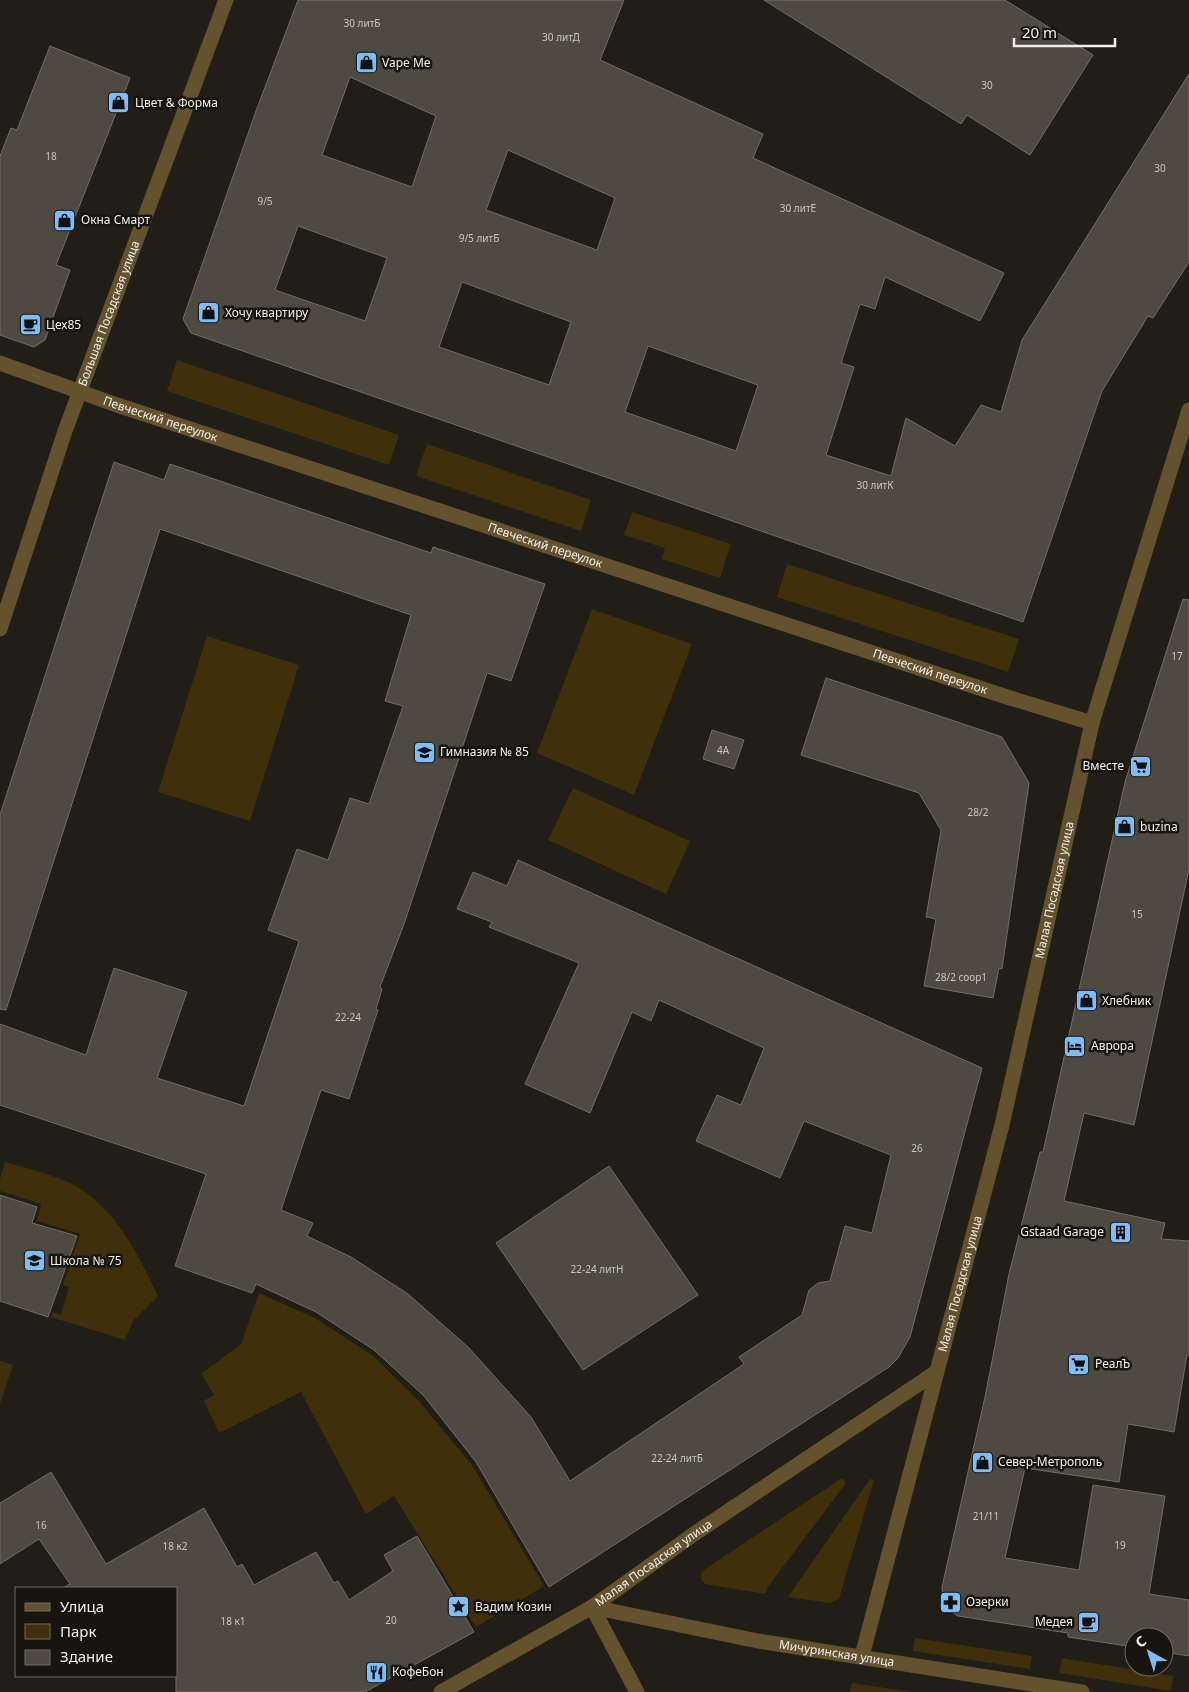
<svg xmlns="http://www.w3.org/2000/svg" width="1189" height="1692" viewBox="0 0 1189 1692" font-family="'Noto Sans',sans-serif">
<style>
.green{fill:#3f2f0b}
.building{fill:#4e4a42;stroke:#726d65;fill-rule:evenodd}
.lines{fill:none;stroke-linecap:round;stroke-linejoin:round}
.street{stroke:#64522f;stroke-width:15}
.labels{text-anchor:middle;stroke-width:5;stroke-linejoin:round;paint-order:stroke}
.number-label{font-size:10px;fill:#c9c6c1}
.poi-label{font-size:12px;fill:#f2efeb;stroke:#18150e;text-anchor:start}
.street-label{font-size:12px;fill:#f2efeb;stroke:#18150e}
</style>
<rect width="100%" height="100%" fill="#211e17"/>
<path class="green" d="M 177,360 L 399,435 L 389,465 L 167,391 Z
M 427,444 L 591,500 L 581,531 L 416,476 Z
M 632,512 L 731,544 L 720,578 L 662,559 L 665,548 L 624,535 Z
M 787,564 L 1019,639 L 1008,672 L 777,597 Z
M 592,609 L 692,644 L 634,795 L 537,753 Z
M 207,636 L 299,665 L 250,821 L 158,792 Z
M 573,788 L 690,841 L 666,894 L 548,840 Z
M 5,1162 C 28,1169 61,1176 81,1189 C 119,1215 139,1256 158,1296 L 133,1321 L 125,1340 L 51,1317 L 53,1312 L 61,1315 L 69,1287 L 63,1285 L 80,1234 L 37,1221 L 41,1204 L 0,1191 L 0,1179 Z
M 259,1293 L 315,1318 L 372,1355 L 419,1401 L 472,1465 L 544,1586 L 476,1627 L 394,1496 L 366,1514 L 301,1392 L 219,1433 L 204,1401 L 214,1395 L 201,1374 L 241,1344 Z
M 0,1361 L 13,1365 L 0,1404 Z
M 842,1478 L 846,1483 L 767,1588 L 766,1594 L 705,1584 L 701,1579 L 701,1573 L 705,1569 Z
M 870,1479 L 874,1480 L 839,1599 L 830,1603 L 788,1597 Z
M 915,1638 L 1032,1656 L 1030,1669 L 913,1651 Z
M 1062,1658 L 1173,1676 L 1171,1691 L 1059,1673 Z
M 852,1683 L 912,1692 L 850,1692 Z"/>
<path class="building" d="M 298,0 L 624,0 L 600,60 L 763,134 L 753,158 L 1004,273 L 980,321 L 885,277 L 875,309 L 860,304 L 841,363 L 854,367 L 826,455 L 891,476 L 906,418 L 955,446 L 981,405 L 1001,412 L 1022,340 L 1189,74 L 1189,262 L 1153,318 L 1148,316 L 1102,391 L 1023,622 L 191,333 L 183,319 L 256,111 ZM 350,77 L 436,116 L 412,187 L 322,155 ZM 508,150 L 615,198 L 597,250 L 486,210 ZM 298,226 L 387,258 L 365,321 L 275,290 ZM 462,282 L 571,322 L 549,385 L 439,347 ZM 648,346 L 758,385 L 736,451 L 625,412 Z
M 764,0 L 1005,0 L 1093,55 L 1030,155 L 967,115 L 961,124 Z
M 50,46 L 130,78 L 56,265 L 70,270 L 45,340 L 34,347 L 0,335 L 0,156 L 11,128 L 17,130 Z
M 114,462 L 164,480 L 170,464 L 431,553 L 433,547 L 545,584 L 511,681 L 487,673 L 404,924 L 380,987 L 382,989 L 376,1009 L 378,1010 L 349,1099 L 321,1090 L 281,1210 L 313,1223 L 307,1236 L 351,1257 L 408,1294 L 468,1347 L 531,1417 L 570,1481 L 744,1364 L 739,1357 L 802,1315 L 809,1290 L 818,1283 L 830,1281 L 845,1226 L 872,1233 L 891,1155 L 804,1121 L 780,1178 L 696,1141 L 717,1095 L 741,1105 L 764,1048 L 659,1000 L 651,1021 L 632,1012 L 590,1113 L 525,1084 L 579,963 L 489,927 L 492,922 L 457,909 L 473,872 L 507,886 L 518,860 L 982,1068 L 910,1337 L 898,1358 L 889,1367 L 549,1587 L 476,1462 L 424,1396 L 374,1350 L 316,1312 L 256,1284 L 252,1293 L 175,1266 L 206,1174 L 0,1105 L 0,1024 L 86,1055 L 114,968 L 187,992 L 157,1078 L 244,1106 L 299,941 L 268,930 L 297,849 L 328,860 L 350,798 L 369,804 L 403,706 L 385,701 L 411,615 L 160,529 L 6,1010 L 0,1009 L 0,815 Z
M 1183,599 L 1189,600 L 1189,869 L 1134,1125 L 1084,1113 L 1064,1201 L 1165,1223 L 1161,1239 L 1189,1241 L 1189,1355 L 1187,1355 L 1174,1432 L 1128,1424 L 1119,1482 L 1025,1468 L 1005,1558 L 1079,1570 L 1093,1485 L 1165,1496 L 1149,1594 L 1189,1600 L 1189,1656 L 1164,1652 L 1164,1637 L 1134,1637 L 1134,1647 L 1068,1637 L 1068,1633 L 958,1616 L 943,1606 L 942,1587 L 985,1397 L 1009,1274 L 1040,1152 L 1043,1152 L 1125,782 Z
M 826,678 L 1002,737 L 1029,783 L 1002,969 L 999,968 L 993,998 L 924,986 L 936,919 L 926,917 L 941,830 L 919,793 L 801,755 Z
M 712,730 L 744,740 L 734,769 L 703,759 Z
M 609,1166 L 698,1295 L 583,1370 L 496,1243 Z
M 0,1195 L 37,1207 L 32,1223 L 77,1236 L 48,1317 L 0,1301 Z
M 51,1472 L 106,1564 L 204,1508 L 237,1567 L 242,1564 L 254,1585 L 316,1552 L 334,1583 L 338,1581 L 349,1600 L 393,1571 L 384,1555 L 417,1536 L 474,1632 L 365,1692 L 176,1692 L 176,1588 L 63,1588 L 70,1584 L 39,1539 L 0,1564 L 0,1503 Z"/>
<g class="lines">
<g class="street">
<path id="s1" d="M 0,363 L 114,404 L 1007,697 L 1092,723"/>
<path id="s2" d="M 0,629 L 65,431 L 226,0"/>
<path id="s3" d="M 592,1607 L 758,1641 L 1082,1692"/>
<path d="M 592,1607 L 637,1692"/>
<path id="s4" d="M 862,1656 L 1002,1125 L 1092,723 L 1189,410"/>
<path id="s5" d="M 441,1692 L 592,1607 L 694,1534 L 935,1373"/>
</g>
</g>
<defs>
<symbol id="shop-square" viewBox="-11 -11 22 22"><rect x="-9" y="-9" width="18" height="18" rx="4" fill="#7dbef9" stroke="#18150e"/><path d="M-5-2.5h2.3a2.7 3.5 0 0 1 5.4 0H5L5.5 6h-11ZM-1.5-2.5h3a1.5 2.3 0 0 0-3 0Z" fill="#111"/></symbol>
<symbol id="cafe-square" viewBox="-11 -11 22 22"><rect x="-9" y="-9" width="18" height="18" rx="4" fill="#7dbef9" stroke="#18150e"/><path d="M-5.5-4.5H6V0H3Q3 3.5 0 3.5H-2.5Q-5.5 3.5-5.5 0ZM3-3.2v2h1.7v-2ZM-6 4.5H4V6H-6Z" fill="#111"/></symbol>
<symbol id="school-square" viewBox="-11 -11 22 22"><rect x="-9" y="-9" width="18" height="18" rx="4" fill="#7dbef9" stroke="#18150e"/><path d="M0-5L7-2L0 1L-7-2ZM-4 1L0 2.5L4 1V4Q0 6-4 4Z" fill="#111"/></symbol>
<symbol id="supermarket-square" viewBox="-11 -11 22 22"><rect x="-9" y="-9" width="18" height="18" rx="4" fill="#7dbef9" stroke="#18150e"/><path d="M-6-5.5h2.5l.6 2H6L4.5 2H-2.5L-4.4-4H-6ZM-1.5 3.2a1.3 1.3 0 1 0 .1 0ZM3 3.2a1.3 1.3 0 1 0 .1 0Z" fill="#111"/></symbol>
<symbol id="hotel-square" viewBox="-11 -11 22 22"><rect x="-9" y="-9" width="18" height="18" rx="4" fill="#7dbef9" stroke="#18150e"/><path d="M-6-4.5h1.5V1H6V5H4.5V3h-9V5H-6ZM-4 0a1.8 1.8 0 1 1 3.6 0ZM.5 0V-2.5h3Q6-2.5 6 0Z" fill="#111"/></symbol>
<symbol id="building-square" viewBox="-11 -11 22 22"><rect x="-9" y="-9" width="18" height="18" rx="4" fill="#7dbef9" stroke="#18150e"/><path d="M-4-6H4V6H1V3H-1V6H-4ZM-2.5-4.3h1.7v1.8h-1.7ZM.8-4.3h1.7v1.8H.8ZM-2.5-1h1.7V.8h-1.7ZM.8-1h1.7V.8H.8Z" fill="#111"/></symbol>
<symbol id="pharmacy-square" viewBox="-11 -11 22 22"><rect x="-9" y="-9" width="18" height="18" rx="4" fill="#7dbef9" stroke="#18150e"/><path d="M-2-6h4v4h4v4h-4v4h-4v-4h-4v-4h4Z" fill="#111"/></symbol>
<symbol id="sight-square" viewBox="-11 -11 22 22"><rect x="-9" y="-9" width="18" height="18" rx="4" fill="#7dbef9" stroke="#18150e"/><path d="M0-6L1.8-2.2L6-1.7L2.9 1.2L3.7 5.4L0 3.3L-3.7 5.4L-2.9 1.2L-6-1.7L-1.8-2.2Z" fill="#111"/></symbol>
<symbol id="restaurant-square" viewBox="-11 -11 22 22"><rect x="-9" y="-9" width="18" height="18" rx="4" fill="#7dbef9" stroke="#18150e"/><path d="M-5-6h1v4h1v-4h1v4h1v-4h1v5L-1.5 .5V6h-2V.5L-5-1ZM5-6V6H3V1.5H1.5Q1.5-4 5-6Z" fill="#111"/></symbol>
</defs>
<g fill-rule="evenodd">
<use href="#shop-square" x="354" y="50" width="25" height="25"/>
<use href="#shop-square" x="106" y="90" width="25" height="25"/>
<use href="#shop-square" x="52" y="208" width="25" height="25"/>
<use href="#shop-square" x="196" y="300" width="25" height="25"/>
<use href="#cafe-square" x="18" y="312" width="25" height="25"/>
<use href="#school-square" x="412" y="740" width="25" height="25"/>
<use href="#supermarket-square" x="1128" y="754" width="25" height="25"/>
<use href="#shop-square" x="1112" y="814" width="25" height="25"/>
<use href="#shop-square" x="1074" y="988" width="25" height="25"/>
<use href="#hotel-square" x="1062" y="1034" width="25" height="25"/>
<use href="#building-square" x="1108" y="1220" width="25" height="25"/>
<use href="#school-square" x="22" y="1248" width="25" height="25"/>
<use href="#supermarket-square" x="1066" y="1352" width="25" height="25"/>
<use href="#shop-square" x="970" y="1450" width="25" height="25"/>
<use href="#pharmacy-square" x="938" y="1590" width="25" height="25"/>
<use href="#sight-square" x="446" y="1594" width="25" height="25"/>
<use href="#cafe-square" x="1076" y="1610" width="25" height="25"/>
<use href="#restaurant-square" x="364" y="1660" width="25" height="25"/>
</g>
<g class="labels">
<g class="number-label">
<text x="362" y="27">30 литБ</text>
<text x="561" y="41">30 литД</text>
<text x="987" y="89">30</text>
<text x="51" y="160">18</text>
<text x="1160" y="172">30</text>
<text x="265" y="205">9/5</text>
<text x="798" y="212">30 литЕ</text>
<text x="479" y="242">9/5 литБ</text>
<text x="875" y="489">30 литК</text>
<text x="1177" y="660">17</text>
<text x="723" y="754">4А</text>
<text x="978" y="816">28/2</text>
<text x="1137" y="918">15</text>
<text x="961" y="981">28/2 соор1</text>
<text x="348" y="1021">22-24</text>
<text x="917" y="1152">26</text>
<text x="597" y="1273">22-24 литН</text>
<text x="677" y="1462">22-24 литБ</text>
<text x="986" y="1520">21/11</text>
<text x="41" y="1529">16</text>
<text x="1120" y="1549">19</text>
<text x="175" y="1550">18 к2</text>
<text x="391" y="1624">20</text>
<text x="233" y="1625">18 к1</text>
</g>
<g class="poi-label">
<text x="382" y="67">Vape Me</text>
<text x="135" y="107">Цвет &amp; Форма</text>
<text x="81" y="224">Окна Смарт</text>
<text x="225" y="317">Хочу квартиру</text>
<text x="46" y="329">Цех85</text>
<text x="440" y="756">Гимназия № 85</text>
<text x="1124" y="770" text-anchor="end">Вместе</text>
<text x="1140" y="831">buzina</text>
<text x="1102" y="1005">Хлебник</text>
<text x="1091" y="1050">Аврора</text>
<text x="1104" y="1236" text-anchor="end">Gstaad Garage</text>
<text x="50" y="1265">Школа № 75</text>
<text x="1095" y="1368">РеалЪ</text>
<text x="998" y="1466">Север-Метрополь</text>
<text x="966" y="1606">Озерки</text>
<text x="475" y="1611">Вадим Козин</text>
<text x="1073" y="1626" text-anchor="end">Медея</text>
<text x="392" y="1676">КофеБон</text>
</g>
<g class="street-label">
<text dy="4" stroke="none"><textPath href="#s2" startOffset="334">Большая Посадская улица</textPath></text>
<text dy="4" stroke="none"><textPath href="#s1" startOffset="170">Певческий переулок</textPath></text>
<text dy="4" stroke="none"><textPath href="#s1" startOffset="575">Певческий переулок</textPath></text>
<text dy="4" stroke="none"><textPath href="#s1" startOffset="980">Певческий переулок</textPath></text>
<text dy="4" stroke="none"><textPath href="#s4" startOffset="790">Малая Посадская улица</textPath></text>
<text dy="4" stroke="none"><textPath href="#s4" startOffset="385">Малая Посадская улица</textPath></text>
<text dy="4" stroke="none"><textPath href="#s5" startOffset="249">Малая Посадская улица</textPath></text>
<text dy="4" stroke="none"><textPath href="#s3" startOffset="249">Мичуринская улица</textPath></text>
</g>
</g>
<rect x="15" y="1587" width="162" height="90" fill="#18150e" stroke="#6f6c66"/>
<rect x="25" y="1603" width="25" height="8" fill="#64522f" stroke="#6f6c66"/>
<text x="60" y="1612" font-size="15" fill="#f2efeb">Улица</text>
<rect x="25" y="1624" width="25" height="15" fill="#3f2f0b" stroke="#6f6c66"/>
<text x="60" y="1637" font-size="15" fill="#f2efeb">Парк</text>
<rect x="25" y="1650" width="25" height="15" fill="#4e4a42" stroke="#6f6c66"/>
<text x="60" y="1662" font-size="15" fill="#f2efeb">Здание</text>
<g transform="translate(1149 1652) rotate(321)"><circle r="24" fill="#18150e" stroke="#6f6c66"/>
<path d="M0-4L9 19L0 12L-9 19Z" fill="#7dbef9"/>
<text y="-8" font-size="14" font-weight="bold" text-anchor="middle" fill="#f2efeb">С</text>
</g>
<path d="M1014 38v8h101v-8" fill="none" stroke="#f2efeb" stroke-width="2.5"/>
<text x="1022" y="38" font-size="15" fill="#f2efeb" stroke="#18150e" stroke-width="4" paint-order="stroke">20 m</text>
</svg>
